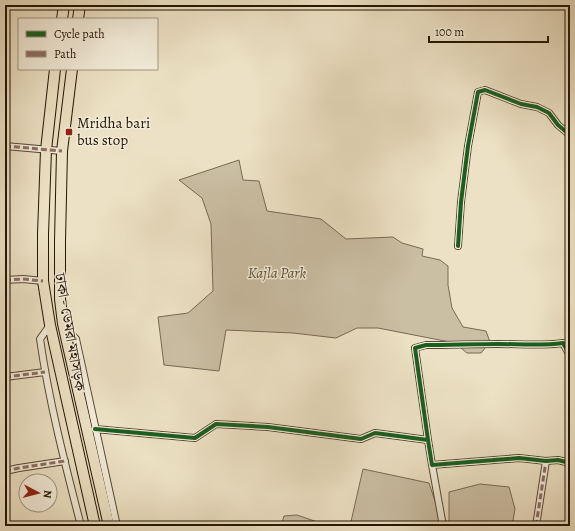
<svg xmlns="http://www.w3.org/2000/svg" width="575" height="531" viewBox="0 0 575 531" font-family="Alegreya,'Noto Serif Bengali',serif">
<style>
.green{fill:#cabea3;stroke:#776a54}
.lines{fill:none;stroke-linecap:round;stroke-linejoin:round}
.street-casing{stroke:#564834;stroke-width:8}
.primary-casing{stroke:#241504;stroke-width:12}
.street{stroke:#f3ecd9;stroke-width:6}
.primary{stroke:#ece1c4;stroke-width:10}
.quiet{stroke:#8d6e63;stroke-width:3;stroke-dasharray:6 3;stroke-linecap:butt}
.cycleway-casing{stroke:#f3ecd9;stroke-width:6}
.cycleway{stroke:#1b5e20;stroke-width:4}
.poi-dot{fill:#8f2418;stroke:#f3ecd9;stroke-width:1.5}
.labels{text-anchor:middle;stroke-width:3;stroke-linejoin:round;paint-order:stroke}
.poi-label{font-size:15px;fill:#241504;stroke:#f3ecd9;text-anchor:start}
.park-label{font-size:15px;font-style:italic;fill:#5e503c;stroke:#f3ecd9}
.street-label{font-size:15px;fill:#241504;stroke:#f3ecd9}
</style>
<rect width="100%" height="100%" fill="#ece1c4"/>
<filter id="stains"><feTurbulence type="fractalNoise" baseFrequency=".005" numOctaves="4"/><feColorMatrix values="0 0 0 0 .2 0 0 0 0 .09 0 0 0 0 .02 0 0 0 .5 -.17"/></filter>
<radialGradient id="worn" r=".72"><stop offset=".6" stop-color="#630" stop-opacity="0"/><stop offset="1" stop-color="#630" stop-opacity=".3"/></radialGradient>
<path class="green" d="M 239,160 L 243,180 L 259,181 L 267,211 L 321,219 L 346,239 L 393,237 L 402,243 L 423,249 L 422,256 L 440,260 L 448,266 L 448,285 L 452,308 L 463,327 L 486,331 L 490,342 L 481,353 L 467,353 L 455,343 L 378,328 L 357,328 L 336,338 L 293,333 L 226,330 L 219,371 L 164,365 L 158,317 L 188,313 L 213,291 L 211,224 L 202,198 L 179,180 Z
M 363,469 L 429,483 L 443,525 L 449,525 L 449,492 L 480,484 L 509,487 L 515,509 L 512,526 L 350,526 Z
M 297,515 L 329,526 L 281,526 L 284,516 Z"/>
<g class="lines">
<defs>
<path id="street" d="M 5,146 L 62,151
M 458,246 L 461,202 L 468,146 L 478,92 L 485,90 L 521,104 L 537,107 L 549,113 L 558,125 L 570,135
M 5,280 L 23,279 L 43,281
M 50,325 L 40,339 C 49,402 65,464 81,526
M 65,327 L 76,339 L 117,526
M 5,377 L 45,372
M 95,429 L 195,438 L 216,424 L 268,427 L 361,439 L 375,433 L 428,440 L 432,465 L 519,458 L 546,461 L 558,460 L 570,463
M 428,440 L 415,348 L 426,345 C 450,345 474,344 498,344 C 520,344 541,346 563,343 L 568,352 L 570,352
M 432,465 L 443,526
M 5,471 L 19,468 L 65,461
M 536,526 L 546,461"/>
<path id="primary" d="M 62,19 L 64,5
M 78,19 L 80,5
M 55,69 L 46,150 L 43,234 L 43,281 L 50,325 L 95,526
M 72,69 L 62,151 L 60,241 L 60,299 L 63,324 L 109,526"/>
</defs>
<use href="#street" class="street-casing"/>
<use href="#primary" class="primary-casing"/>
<use href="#street" class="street"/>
<use href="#primary" class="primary"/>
<path class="quiet" d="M 5,146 L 62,151
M 5,280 L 23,279 L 43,281
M 5,377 L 45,372
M 5,471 L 19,468 L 65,461
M 536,526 L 546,461"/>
<defs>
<path id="cycleway" d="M 458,246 L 461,202 L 468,146 L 478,92 L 485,90 L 521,104 L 537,107 L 549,113 L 558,125 L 570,135
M 95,429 L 195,438 L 216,424 L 268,427 L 361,439 L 375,433 L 428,440 L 432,465 L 519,458 L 546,461 L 558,460 L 570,463
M 428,440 L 415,348 L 426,345 C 450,345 474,344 498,344 C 520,344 541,346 563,343 L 568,352 L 570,352"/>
</defs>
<use href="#cycleway" class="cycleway-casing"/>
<use href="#cycleway" class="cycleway"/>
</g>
<rect class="poi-dot" x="65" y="128" width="8" height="8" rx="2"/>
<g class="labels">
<g class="poi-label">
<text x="77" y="128">Mridha bari<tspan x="77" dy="17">bus stop</tspan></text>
</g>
<g class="park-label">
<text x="277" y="278">Kajla Park</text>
</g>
<g class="street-label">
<text transform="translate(70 332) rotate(80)" y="5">ঢাকা - ডেমরা মহাসড়ক</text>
</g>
</g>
<rect width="575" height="531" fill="none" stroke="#ece1c4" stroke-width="20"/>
<rect x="6" y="6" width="563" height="519" fill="none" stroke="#241504" stroke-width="2"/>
<rect x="10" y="10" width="555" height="511" fill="none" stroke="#241504"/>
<rect x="18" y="18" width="140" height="52" fill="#f3ecd9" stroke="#a09684"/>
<rect x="26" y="31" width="20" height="6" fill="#1b5e20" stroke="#a09684"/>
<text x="54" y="38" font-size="12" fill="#241504">Cycle path</text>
<rect x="26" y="51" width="20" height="6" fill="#8d6e63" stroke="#a09684"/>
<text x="54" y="58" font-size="12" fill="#241504">Path</text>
<g transform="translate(38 493) rotate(97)"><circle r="19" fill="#f3ecd9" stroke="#a09684"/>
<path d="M0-3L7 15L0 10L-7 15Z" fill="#8f2418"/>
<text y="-6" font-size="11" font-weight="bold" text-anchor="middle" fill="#241504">N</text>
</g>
<path d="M429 36v6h119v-6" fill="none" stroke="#241504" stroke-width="2"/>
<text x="435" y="36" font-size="12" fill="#241504" stroke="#f3ecd9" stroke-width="3" paint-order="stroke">100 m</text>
<rect width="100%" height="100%" filter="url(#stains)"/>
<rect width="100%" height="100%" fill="url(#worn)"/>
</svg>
